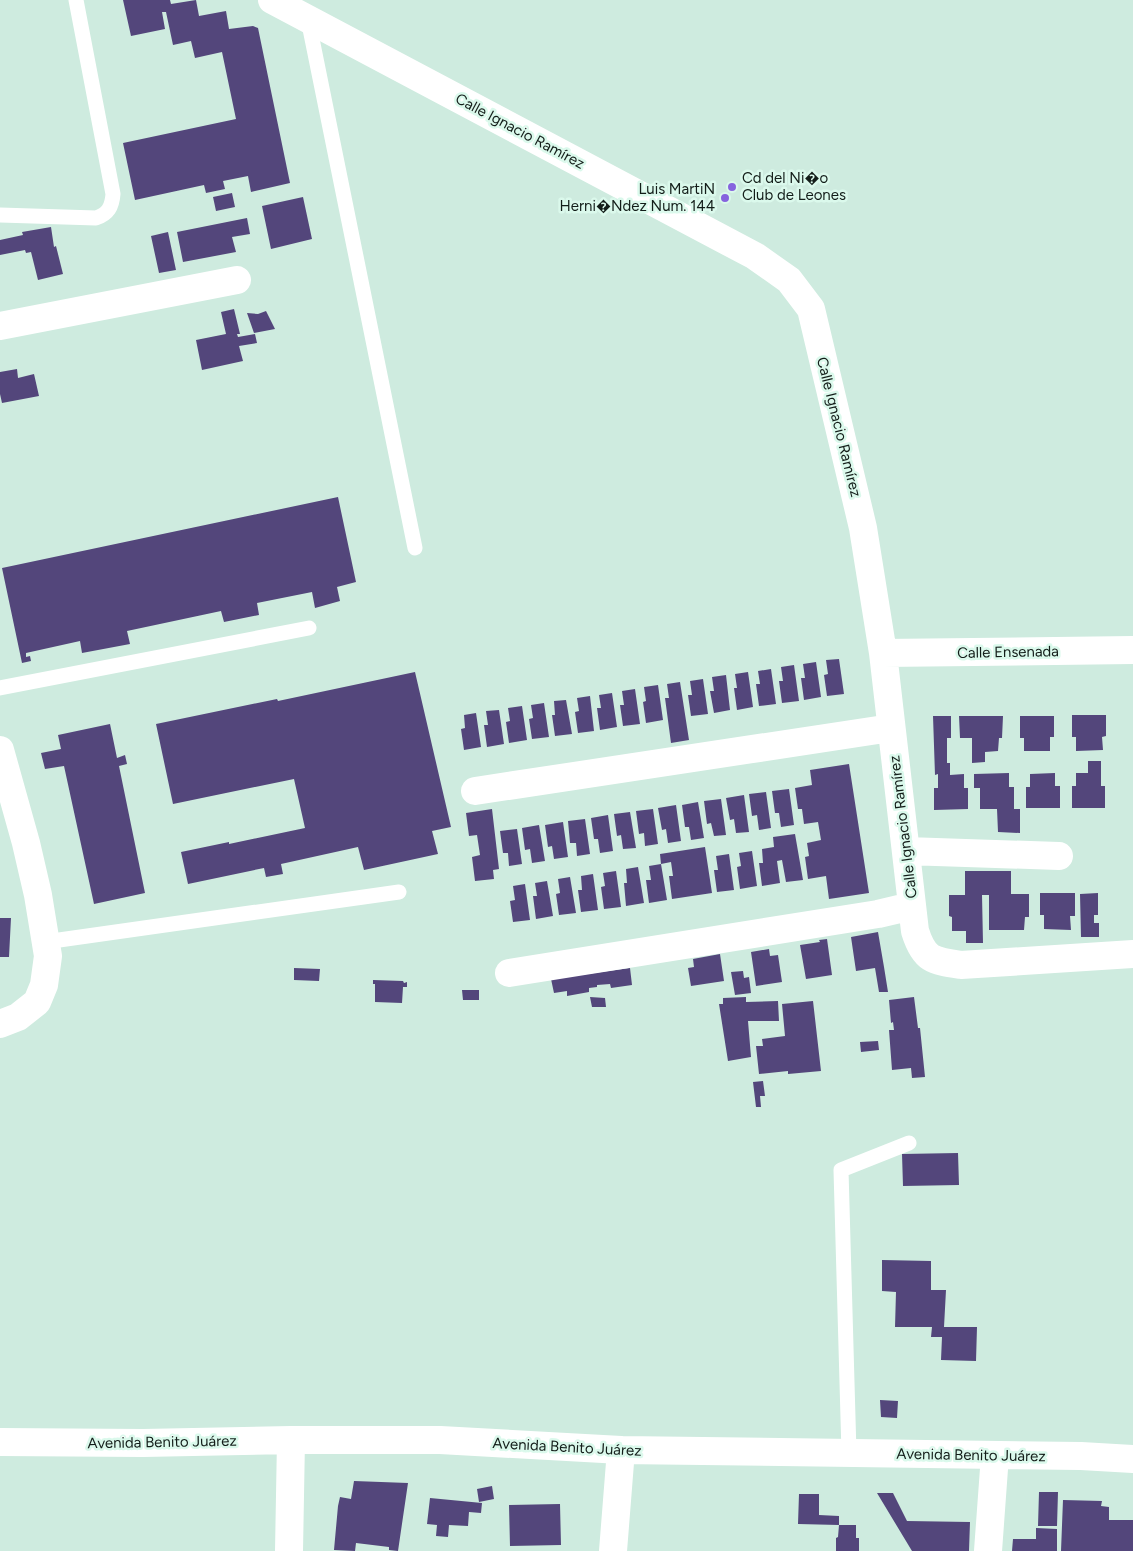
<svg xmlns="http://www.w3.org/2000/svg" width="1133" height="1551" viewBox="0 0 1133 1551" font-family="Figtree,sans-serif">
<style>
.building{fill:#53467b}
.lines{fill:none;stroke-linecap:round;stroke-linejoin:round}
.service{stroke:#fff;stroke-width:15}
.minor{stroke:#fff;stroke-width:28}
.poi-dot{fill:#8663de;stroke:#dbf9ec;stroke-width:2}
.labels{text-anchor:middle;stroke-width:5;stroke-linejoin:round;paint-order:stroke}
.street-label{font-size:15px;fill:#131d19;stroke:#dbf9ec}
.poi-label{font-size:15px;fill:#131d19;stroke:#dbf9ec;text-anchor:start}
</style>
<rect width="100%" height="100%" fill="#ceebdf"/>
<path class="building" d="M 123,0 L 170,0 L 171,4 L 196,0 L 199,16 L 226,11 L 229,29 L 253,26 L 258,28 L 290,183 L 251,192 L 248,176 L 223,181 L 225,189 L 206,193 L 204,185 L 135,200 L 123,143 L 236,119 L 222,52 L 195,58 L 191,41 L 173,45 L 166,12 L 162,12 L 165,29 L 131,36 Z
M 232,193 L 235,207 L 216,211 L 213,197 Z
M 303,197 L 312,239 L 271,249 L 262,206 Z
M 247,218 L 250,234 L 232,237 L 236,252 L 183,262 L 177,232 Z
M 51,227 L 54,247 L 56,246 L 63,274 L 38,280 L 31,252 L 26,253 L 25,250 L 0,255 L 0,240 L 23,235 L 22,232 Z
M 168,232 L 176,270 L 159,273 L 151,236 Z
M 234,309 L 240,334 L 237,334 L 238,337 L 255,334 L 257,343 L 239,346 L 243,361 L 202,370 L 196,340 L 226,334 L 221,312 Z
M 266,311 L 275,329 L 254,333 L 247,313 L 258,314 Z
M 17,369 L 18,378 L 34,374 L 39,396 L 2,403 L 0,394 L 0,372 Z
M 338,497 L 356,582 L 337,587 L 340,601 L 315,608 L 312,592 L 257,603 L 259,615 L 224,622 L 221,611 L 127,631 L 130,644 L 82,653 L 80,641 L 26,653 L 26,657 L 30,656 L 31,661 L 22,663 L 2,568 Z
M 839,659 L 844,694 L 827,696 L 824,675 L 828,674 L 826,660 Z
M 816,662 L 821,697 L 804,700 L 801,678 L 805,678 L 803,664 Z
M 794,665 L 799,701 L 782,703 L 779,681 L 783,681 L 781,667 Z
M 771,669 L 776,704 L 759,706 L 756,684 L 760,684 L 758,671 Z
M 415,672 L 451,827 L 432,831 L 438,854 L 364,870 L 358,847 L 281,864 L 283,874 L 266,877 L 264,868 L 188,884 L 181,852 L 229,842 L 229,844 L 305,828 L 294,779 L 173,804 L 156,724 L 277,699 L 278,701 Z
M 748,672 L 753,707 L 737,710 L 734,688 L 737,688 L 735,674 Z
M 726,675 L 730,710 L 714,713 L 710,691 L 714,691 L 712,677 Z
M 703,679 L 708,714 L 691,716 L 688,695 L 692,695 L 690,681 Z
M 680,682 L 689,740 L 671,743 L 665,698 L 669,698 L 667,684 Z
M 658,685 L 663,720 L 646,723 L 643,702 L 646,701 L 644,687 Z
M 635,689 L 640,724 L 623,726 L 620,705 L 624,705 L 622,691 Z
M 612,693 L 617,727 L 600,730 L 597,708 L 601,708 L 599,695 Z
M 590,696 L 594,731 L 578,733 L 575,712 L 579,711 L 577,698 Z
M 566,700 L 572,734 L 555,736 L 552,715 L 555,715 L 554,701 Z
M 544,703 L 549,737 L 532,739 L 529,719 L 533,718 L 531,705 Z
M 522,706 L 527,740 L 509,743 L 506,722 L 510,721 L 508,708 Z
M 499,710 L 504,744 L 487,747 L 484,725 L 488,725 L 486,711 Z
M 476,713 L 481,747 L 464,750 L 461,729 L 465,728 L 464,715 Z
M 1072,715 L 1106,715 L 1106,736 L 1102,737 L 1103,750 L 1076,751 L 1076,737 L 1072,737 Z
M 933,716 L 951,716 L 951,738 L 947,738 L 947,763 L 950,763 L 950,775 L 964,774 L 964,788 L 968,788 L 968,809 L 934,810 L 934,788 L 938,788 L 938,774 L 935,775 Z
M 959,716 L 1003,716 L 1002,738 L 999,738 L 998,751 L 985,752 L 985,762 L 972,763 L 972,738 L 960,738 Z
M 1020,716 L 1054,716 L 1054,737 L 1050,737 L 1050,751 L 1024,751 L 1024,738 L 1020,738 Z
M 110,724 L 117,758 L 125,755 L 127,764 L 119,766 L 145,893 L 94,904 L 64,766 L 45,769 L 41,753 L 61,749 L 58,735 Z
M 1088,761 L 1101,761 L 1101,786 L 1105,786 L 1105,808 L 1072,808 L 1072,786 L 1076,786 L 1076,773 L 1088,773 Z
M 849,764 L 869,893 L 829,899 L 826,876 L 808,879 L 805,857 L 809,856 L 807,843 L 821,840 L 818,822 L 804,824 L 802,809 L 798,809 L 795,788 L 812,785 L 810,770 Z
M 1009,773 L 1009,787 L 1014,787 L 1014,809 L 1020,809 L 1020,833 L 998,832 L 997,809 L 980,809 L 980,788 L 974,788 L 974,774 Z
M 1055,773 L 1055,786 L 1060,786 L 1060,808 L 1026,808 L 1026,787 L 1030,787 L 1030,774 Z
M 789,789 L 794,825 L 781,827 L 779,813 L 775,813 L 772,791 Z
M 766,792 L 771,828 L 759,830 L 757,815 L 752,816 L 749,794 Z
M 744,795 L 749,832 L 736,833 L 734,819 L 730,820 L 726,798 Z
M 721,799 L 726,835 L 714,836 L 711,823 L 707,824 L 704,801 Z
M 698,802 L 704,838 L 691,840 L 689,827 L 685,827 L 682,805 Z
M 676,805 L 681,841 L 668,843 L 666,829 L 662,830 L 658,808 Z
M 492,809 L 499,869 L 493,870 L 494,879 L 475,881 L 472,857 L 480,855 L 477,835 L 469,836 L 466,813 Z
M 653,809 L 658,844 L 645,846 L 644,833 L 639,834 L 636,811 Z
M 630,812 L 636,848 L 623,849 L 621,835 L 617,836 L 614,814 Z
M 608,815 L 613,851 L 600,853 L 598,839 L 594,839 L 591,818 Z
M 585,819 L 590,854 L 577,856 L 576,843 L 570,843 L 568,821 Z
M 563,822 L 568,857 L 554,859 L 552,846 L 548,847 L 545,825 Z
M 539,825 L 545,861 L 532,863 L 530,849 L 525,850 L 522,828 Z
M 517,829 L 522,864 L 509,866 L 508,853 L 503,853 L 500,831 Z
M 795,834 L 803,880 L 786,882 L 782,860 L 777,861 L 780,883 L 762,886 L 759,863 L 763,863 L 762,849 L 774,847 L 773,837 Z
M 705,847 L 712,893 L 672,899 L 669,876 L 673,876 L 671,862 L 661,864 L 660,854 Z
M 752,851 L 757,886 L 740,889 L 737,867 L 741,866 L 739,853 Z
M 729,854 L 734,890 L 717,892 L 714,870 L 718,870 L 716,856 Z
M 661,864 L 667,900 L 649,903 L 646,880 L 651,880 L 649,866 Z
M 638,867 L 644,903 L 626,906 L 624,883 L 627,883 L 626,869 Z
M 616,871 L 621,907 L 604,909 L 601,887 L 605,886 L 603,873 Z
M 965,871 L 1011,871 L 1011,894 L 1029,894 L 1029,917 L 1025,917 L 1024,930 L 989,930 L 989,895 L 982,895 L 983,943 L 966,943 L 966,931 L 952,931 L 952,917 L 949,916 L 949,895 L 965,895 Z
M 593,874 L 598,910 L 581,912 L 578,890 L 582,890 L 581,876 Z
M 570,877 L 576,913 L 559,915 L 556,894 L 560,893 L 558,879 Z
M 547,881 L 553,916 L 536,919 L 533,896 L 537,896 L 535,883 Z
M 525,884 L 530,920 L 513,922 L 510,901 L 515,900 L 513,886 Z
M 1040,893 L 1075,893 L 1075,916 L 1070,916 L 1071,930 L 1044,929 L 1044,915 L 1040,915 Z
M 1098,893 L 1098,915 L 1094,915 L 1094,923 L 1099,923 L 1099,937 L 1081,937 L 1080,894 Z
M 0,918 L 11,918 L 9,957 L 0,957 Z
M 878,932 L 884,967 L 888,992 L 879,992 L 875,968 L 856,971 L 851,937 Z
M 827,939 L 832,975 L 806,979 L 800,945 L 820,942 L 819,940 Z
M 769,949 L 770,956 L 778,955 L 782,982 L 756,986 L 751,952 Z
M 720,954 L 724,981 L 691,986 L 688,968 L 694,967 L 693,959 Z
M 294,968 L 320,969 L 319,981 L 294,980 Z
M 630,968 L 632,985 L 611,988 L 610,984 L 597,985 L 597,987 L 589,988 L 589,992 L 567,996 L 567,991 L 554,993 L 551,979 Z
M 743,971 L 744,978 L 749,977 L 751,993 L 735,995 L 731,972 Z
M 373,980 L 403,981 L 404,983 L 407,982 L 407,987 L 403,987 L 402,1003 L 375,1002 L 375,984 L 373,984 Z
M 462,990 L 479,990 L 479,1000 L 463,1000 Z
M 590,997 L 605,998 L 606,1007 L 592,1007 Z
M 746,997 L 746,1002 L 778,1001 L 779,1021 L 748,1021 L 751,1057 L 728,1061 L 719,1004 L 723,1004 L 723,998 Z
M 914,997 L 918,1028 L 920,1028 L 925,1077 L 912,1078 L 911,1068 L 892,1070 L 889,1030 L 894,1030 L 893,1022 L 891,1023 L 889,1000 Z
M 813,1001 L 821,1071 L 788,1074 L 788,1071 L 759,1074 L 756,1046 L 763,1046 L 762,1039 L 785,1036 L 782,1004 Z
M 878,1041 L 879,1050 L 861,1052 L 860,1042 Z
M 763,1081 L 765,1096 L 760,1096 L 761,1107 L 756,1107 L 753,1082 Z
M 958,1153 L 959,1185 L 903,1186 L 902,1154 Z
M 882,1260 L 931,1261 L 931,1290 L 946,1290 L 944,1327 L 977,1327 L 976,1361 L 941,1360 L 942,1337 L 931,1337 L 932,1327 L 895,1327 L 896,1292 L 882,1291 Z
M 880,1400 L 898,1401 L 897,1418 L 881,1417 Z
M 354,1481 L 408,1483 L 398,1551 L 389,1550 L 389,1547 L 356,1543 L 355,1551 L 334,1550 L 338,1506 L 340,1497 L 351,1499 Z
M 492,1486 L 494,1499 L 479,1502 L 477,1489 Z
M 1039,1492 L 1058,1492 L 1057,1526 L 1038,1526 Z
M 877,1493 L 893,1493 L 907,1521 L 970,1522 L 969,1551 L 912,1551 Z
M 799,1494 L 819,1494 L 819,1515 L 839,1516 L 839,1525 L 798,1524 Z
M 430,1498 L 482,1503 L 481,1513 L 469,1512 L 468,1526 L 449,1525 L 448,1537 L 436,1536 L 437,1525 L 427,1524 Z
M 1063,1500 L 1102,1501 L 1101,1506 L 1109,1507 L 1109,1520 L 1133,1520 L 1133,1551 L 1061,1551 Z
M 560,1504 L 561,1545 L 510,1546 L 509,1505 Z
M 839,1525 L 856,1525 L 856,1538 L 859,1538 L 859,1551 L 836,1551 L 836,1538 L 838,1537 Z
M 1036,1528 L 1057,1529 L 1057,1551 L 1012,1551 L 1013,1539 L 1036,1539 Z"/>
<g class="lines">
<path class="service" d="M 308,19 L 415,548
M 0,215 L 96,218 C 108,214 112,207 113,194 L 76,0
M 0,688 L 309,628
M 45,942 L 399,892
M 849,1453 L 841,1170 L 909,1143"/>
<path class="minor" d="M 272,0 L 755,256 L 789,280 L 811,309 L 863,528 L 883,653 L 915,931 C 924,960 933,961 961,965 L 1133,954
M 0,326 L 237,280
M 883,653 L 1133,650
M 0,750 L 26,843 L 38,895 L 48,956 L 44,985 L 37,1002 L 18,1017 L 0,1024
M 475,791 L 891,728
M 906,851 L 1059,856
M 509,973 L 878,914 L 912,906
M 0,1442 L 143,1443 L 291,1440 L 440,1440 L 621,1450 L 1081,1456 L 1133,1459
M 289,1551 L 291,1440
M 613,1551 L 621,1450
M 988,1551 L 995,1455"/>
</g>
<g class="poi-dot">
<circle cx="732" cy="187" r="5"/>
<circle cx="725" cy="198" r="5"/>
</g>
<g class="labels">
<g class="street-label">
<text transform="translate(520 131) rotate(28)" y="5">Calle Ignacio Ramírez</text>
<text transform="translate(839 427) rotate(76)" y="5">Calle Ignacio Ramírez</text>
<text transform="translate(1008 652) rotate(-1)" y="5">Calle Ensenada</text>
<text transform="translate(903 827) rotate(-97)" y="5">Calle Ignacio Ramírez</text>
<text transform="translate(162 1442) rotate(-1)" y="5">Avenida Benito Juárez</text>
<text transform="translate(567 1447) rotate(3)" y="5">Avenida Benito Juárez</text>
<text transform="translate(971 1455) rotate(1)" y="5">Avenida Benito Juárez</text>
</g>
<g class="poi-label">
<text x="742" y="183">Cd del Ni�o<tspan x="742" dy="17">Club de Leones</tspan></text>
<text x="715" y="194" text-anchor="end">Luis MartiN<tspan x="715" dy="17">Herni�Ndez Num. 144</tspan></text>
</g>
</g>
</svg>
